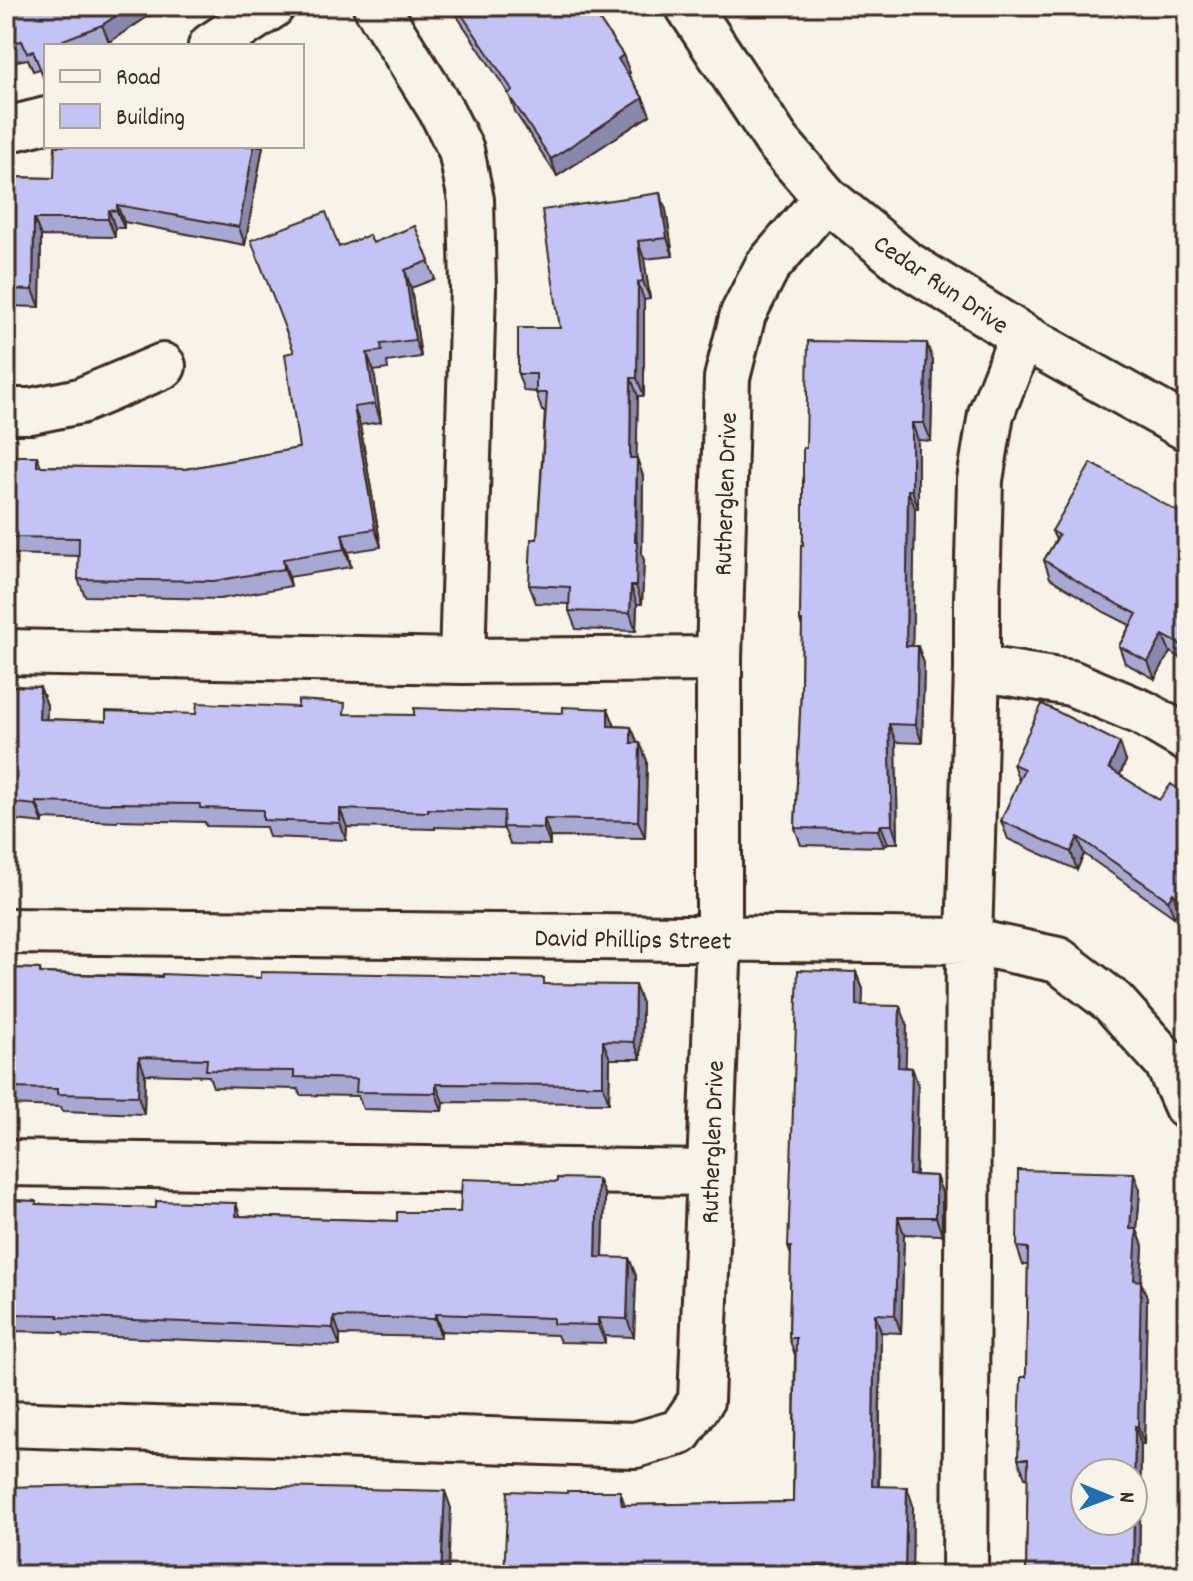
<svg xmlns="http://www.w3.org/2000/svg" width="1193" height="1581" viewBox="0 0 1193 1581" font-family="Dekko,sans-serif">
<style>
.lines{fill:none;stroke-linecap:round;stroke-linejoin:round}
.minor-casing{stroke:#3b2a1e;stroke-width:50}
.minor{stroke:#f7f3e8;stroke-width:44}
.wall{fill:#a8a8d4;stroke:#3b2a1e;stroke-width:2}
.shaded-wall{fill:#8888ac;stroke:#3b2a1e;stroke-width:2}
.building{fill:#c3c3f6;stroke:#3b2a1e;stroke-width:2;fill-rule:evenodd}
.labels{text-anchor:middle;stroke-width:6;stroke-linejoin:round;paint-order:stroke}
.street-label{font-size:26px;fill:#3b2a1e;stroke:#f7f3e8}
</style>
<rect width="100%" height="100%" fill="#f7f3e8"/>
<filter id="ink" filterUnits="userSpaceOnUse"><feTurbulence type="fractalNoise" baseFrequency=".0125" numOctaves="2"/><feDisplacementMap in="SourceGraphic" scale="16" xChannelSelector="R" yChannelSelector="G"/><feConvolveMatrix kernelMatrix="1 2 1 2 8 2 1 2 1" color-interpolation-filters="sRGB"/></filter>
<g filter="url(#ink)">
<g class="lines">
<defs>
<path id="minor" d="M 376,6 L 441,110 L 461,150 L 471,200 L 473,288 L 462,661 L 719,659
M 688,6 L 777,141 L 826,198 L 905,263 L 1022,336 L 1187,428
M 211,46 L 272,6
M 6,130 L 46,120
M 6,411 L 31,411 L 80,401 L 163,366
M 6,652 L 462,661
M 977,668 L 1071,683 L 1143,713 L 1187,739
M 6,931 L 969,941 L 1058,960 L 1113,1002 L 1167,1062 L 1187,1107
M 6,1163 L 710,1173
M 6,1424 L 635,1445 L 680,1432 L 701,1401 L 719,939 L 719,659 L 727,378 L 743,314 L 767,267 L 826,198
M 965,1575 L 969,941 L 977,668 L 977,600 L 980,480 L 991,414 L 1022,336"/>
</defs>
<use href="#minor" class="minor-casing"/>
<use href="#minor" class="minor"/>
</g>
<path class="wall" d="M 6,6 L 164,6 L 109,42 L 100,46 L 46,46 L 46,85 L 40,69 L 33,71 L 28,59 L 6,63 Z
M 455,6 L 590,6 L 623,55 L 630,73 L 628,74 L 643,98 L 650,115 L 557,176 L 515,112 L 509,94 L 459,19 Z
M 263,146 L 245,245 L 124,222 L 124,228 L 115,228 L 115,237 L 41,236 L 40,307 L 6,306 L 6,177 L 54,178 Z
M 666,210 L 673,256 L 644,259 L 650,299 L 644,300 L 644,396 L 638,396 L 636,458 L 643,476 L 642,554 L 644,560 L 642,604 L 637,604 L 636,631 L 576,629 L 569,611 L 570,604 L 536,603 L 529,585 L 537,539 L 545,411 L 542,411 L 536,392 L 524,391 L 518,374 Z
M 415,226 L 435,279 L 411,288 L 421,357 L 387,362 L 388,369 L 374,371 L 381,422 L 360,425 L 381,547 L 348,552 L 351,567 L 289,577 L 291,586 L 220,599 L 85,596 L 78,579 L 79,556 L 6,554 L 6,456 L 37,456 L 41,466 L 185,469 L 299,448 L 293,352 L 339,247 L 373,243 Z
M 933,361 L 931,441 L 918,440 L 918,508 L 915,508 L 912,646 L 924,663 L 922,743 L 896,742 L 898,843 L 888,843 L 884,847 L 801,845 L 795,828 L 801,690 L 802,627 L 800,621 L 806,448 Z
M 1187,517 L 1187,662 L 1170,652 L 1155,679 L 1125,663 L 1119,646 L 1130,625 L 1104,612 L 1050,578 L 1044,560 L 1056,540 L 1052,531 Z
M 6,686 L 40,687 L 47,705 L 46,719 L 106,721 L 196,714 L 414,715 L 563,713 L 608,709 L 615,726 L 631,727 L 638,743 L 640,743 L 647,761 L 645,838 L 550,837 L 550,845 L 510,844 L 504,829 L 435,827 L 435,829 L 347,827 L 346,840 L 269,837 L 266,827 L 206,826 L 205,822 L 118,820 L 117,822 L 43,819 L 43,823 L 6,819 Z
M 1126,761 L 1120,775 L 1159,800 L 1187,795 L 1187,919 L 1179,911 L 1174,917 L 1084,854 L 1077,870 L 1008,839 L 1001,821 L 1019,781 L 1013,764 Z
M 6,968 L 40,969 L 41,973 L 546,984 L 642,1003 L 641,1059 L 610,1059 L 609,1103 L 443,1102 L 442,1111 L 363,1109 L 358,1096 L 300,1095 L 298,1089 L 213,1087 L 209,1076 L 145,1074 L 144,1114 L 63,1111 L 61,1107 L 6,1105 Z
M 856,972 L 863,989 L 862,1005 L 907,1024 L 905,1067 L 912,1068 L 918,1085 L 916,1175 L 936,1176 L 942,1193 L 942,1235 L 904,1234 L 901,1333 L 881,1332 L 879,1486 L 913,1505 L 912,1575 L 504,1575 L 567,1493 L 620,1491 L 625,1505 L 793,1502 L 795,1355 L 789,1338 L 791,1255 L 788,1247 Z
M 598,1179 L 605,1196 L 603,1258 L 629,1258 L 636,1276 L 634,1337 L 605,1336 L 605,1343 L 560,1342 L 557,1335 L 441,1331 L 441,1337 L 340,1335 L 340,1346 L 64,1335 L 63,1332 L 6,1331 L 6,1200 L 36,1201 L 37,1204 L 240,1216 L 397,1221 L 460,1212 L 557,1182 Z
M 1140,1190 L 1137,1230 L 1143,1246 L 1141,1282 L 1147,1298 L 1144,1444 L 1141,1444 L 1139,1575 L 1026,1575 L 1028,1477 L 1025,1477 L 1018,1459 L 1026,1377 L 1028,1265 L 1023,1265 L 1017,1247 Z"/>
<path class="shaded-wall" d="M 131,6 L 164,6 L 109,42 L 102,25 Z
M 623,55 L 630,73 L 624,77 L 618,59 Z
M 643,98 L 650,115 L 557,176 L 551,159 Z
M 254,146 L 263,146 L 245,245 L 239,227 Z
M 660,193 L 666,210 L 673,256 L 667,238 Z
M 117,205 L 124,222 L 124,228 L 117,211 Z
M 109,210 L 115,228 L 115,237 L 108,219 Z
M 34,219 L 41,236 L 40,307 L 33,290 Z
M 638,241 L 644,259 L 650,299 L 643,281 Z
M 405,270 L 411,288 L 421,357 L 415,340 Z
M 638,282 L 644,300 L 644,396 L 637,378 Z
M 927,343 L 933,361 L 931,441 L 924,423 Z
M 367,353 L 374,371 L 381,422 L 375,404 Z
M 631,378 L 638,396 L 636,476 L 630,458 Z
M 354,407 L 360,425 L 381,547 L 375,529 Z
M 912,423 L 918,440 L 918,508 L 912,490 Z
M 637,458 L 643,476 L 642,554 L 644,560 L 642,604 L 636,586 Z
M 908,490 L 915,508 L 912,663 L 906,646 Z
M 342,534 L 348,552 L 351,567 L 345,549 Z
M 283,559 L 289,577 L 291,586 L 284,569 Z
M 631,586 L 637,604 L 636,631 L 630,613 Z
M 1163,635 L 1170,652 L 1155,679 L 1148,662 Z
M 918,646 L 924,663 L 922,743 L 916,725 Z
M 40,687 L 47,705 L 46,737 L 39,719 Z
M 608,709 L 615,727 L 608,726 Z
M 889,724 L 896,742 L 898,843 L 892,825 Z
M 631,727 L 638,744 L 631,743 Z
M 640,743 L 647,761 L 645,838 L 638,821 Z
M 1120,743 L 1126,761 L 1115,785 L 1109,768 Z
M 36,802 L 43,819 L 43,823 L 36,805 Z
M 340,809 L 347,827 L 346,840 L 340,823 Z
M 544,819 L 550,837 L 550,845 L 544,828 Z
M 881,825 L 888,843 L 884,847 L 878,830 Z
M 1078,837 L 1084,854 L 1077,870 L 1071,852 Z
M 1173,893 L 1179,911 L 1174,917 L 1168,900 Z
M 856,972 L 863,989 L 862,1022 L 856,1005 Z
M 635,985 L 642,1003 L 641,1059 L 634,1042 Z
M 900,1006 L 907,1024 L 905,1085 L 898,1067 Z
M 603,1041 L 610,1059 L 609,1103 L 603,1085 Z
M 139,1057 L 145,1074 L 144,1114 L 138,1096 Z
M 912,1068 L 918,1085 L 915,1193 L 909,1175 Z
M 436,1084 L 443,1102 L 442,1111 L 436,1093 Z
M 1134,1173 L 1140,1190 L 1137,1230 L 1143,1246 L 1141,1282 L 1147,1298 L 1144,1444 L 1138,1427 L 1130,1229 Z
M 936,1176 L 942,1193 L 942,1235 L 936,1217 Z
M 598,1179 L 605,1196 L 602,1275 L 596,1257 Z
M 236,1203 L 242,1221 L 236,1216 Z
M 898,1217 L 904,1234 L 901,1333 L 895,1315 Z
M 629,1258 L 636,1276 L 634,1337 L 627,1319 Z
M 435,1314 L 441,1331 L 441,1337 L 435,1319 Z
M 875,1314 L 881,1332 L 878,1504 L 872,1486 Z
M 334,1317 L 340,1335 L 340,1346 L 333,1328 Z
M 598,1318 L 605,1336 L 605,1343 L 598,1325 Z
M 1135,1426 L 1141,1444 L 1139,1575 L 1133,1575 Z
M 907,1487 L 913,1505 L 912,1575 L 908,1575 L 905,1568 Z
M 445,1491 L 451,1508 L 448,1575 L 441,1575 Z"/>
<path class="building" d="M 6,6 L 131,6 L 102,25 L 63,40 L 65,46 L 46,46 L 46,79 L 44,78 L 33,51 L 27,53 L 22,41 L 6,44 Z
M 456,6 L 590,6 L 623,55 L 618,59 L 643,98 L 551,159 L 508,94 L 513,91 Z
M 55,146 L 254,146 L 239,227 L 117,205 L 117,211 L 109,210 L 108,219 L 34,219 L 33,290 L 6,289 L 6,177 L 54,178 Z
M 660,193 L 667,238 L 638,241 L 643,281 L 638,282 L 637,378 L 631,378 L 630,458 L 637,458 L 635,542 L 637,542 L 636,586 L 631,586 L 630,613 L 569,611 L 570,587 L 529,585 L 531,539 L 537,539 L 547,393 L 536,393 L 536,374 L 518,374 L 518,328 L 560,328 L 542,210 Z
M 326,212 L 339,247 L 369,235 L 373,243 L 415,226 L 429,261 L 405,270 L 415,340 L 381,344 L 382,351 L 367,353 L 375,404 L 354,407 L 375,529 L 342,534 L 345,549 L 283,559 L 284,569 L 214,581 L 78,579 L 79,538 L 6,537 L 6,456 L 37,456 L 37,466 L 185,469 L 299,448 L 285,354 L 294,352 L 251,240 Z
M 808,341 L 927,343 L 924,423 L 912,423 L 912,490 L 908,490 L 906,646 L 918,646 L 916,725 L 889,724 L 892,825 L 881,825 L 878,830 L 795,828 L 801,690 L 802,621 L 800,621 L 801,545 L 803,545 L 803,448 L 806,448 Z
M 1091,463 L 1187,517 L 1187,648 L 1163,635 L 1148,662 L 1119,646 L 1137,614 L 1098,594 L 1044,560 L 1059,535 L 1052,531 Z
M 6,686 L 40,687 L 39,719 L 106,721 L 106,711 L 196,714 L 197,703 L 298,707 L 298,700 L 345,703 L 344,714 L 414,715 L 414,708 L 563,713 L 563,707 L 608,709 L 608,726 L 631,727 L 631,743 L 640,743 L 638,821 L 544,819 L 544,828 L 503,827 L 504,811 L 428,809 L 428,812 L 340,809 L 340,823 L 263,820 L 263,810 L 200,808 L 200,804 L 111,803 L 111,804 L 36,802 L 36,805 L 6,802 Z
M 1042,704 L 1120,743 L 1109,768 L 1159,800 L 1171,784 L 1187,795 L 1187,908 L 1173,893 L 1168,900 L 1078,837 L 1071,852 L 1001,821 L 1024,769 L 1013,764 Z
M 6,968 L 40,969 L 40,973 L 162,977 L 162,974 L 261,978 L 261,972 L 439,975 L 544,978 L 544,984 L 635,985 L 634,1042 L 603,1041 L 603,1085 L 436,1084 L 436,1093 L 356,1092 L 357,1079 L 294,1077 L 294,1071 L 206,1070 L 207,1059 L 139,1057 L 138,1096 L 57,1094 L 57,1089 L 6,1088 Z
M 798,970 L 856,972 L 856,1005 L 900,1006 L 898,1067 L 912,1068 L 909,1175 L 936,1176 L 936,1217 L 898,1217 L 895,1315 L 875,1314 L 872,1486 L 907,1487 L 905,1568 L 745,1565 L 745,1575 L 703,1575 L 703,1570 L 548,1570 L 547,1575 L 504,1575 L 508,1491 L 567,1493 L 567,1491 L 620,1491 L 622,1505 L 793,1502 L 796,1338 L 789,1338 L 791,1247 L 788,1247 Z
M 1018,1170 L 1134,1173 L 1130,1229 L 1137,1229 L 1134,1280 L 1141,1281 L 1138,1427 L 1135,1426 L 1133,1575 L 1026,1575 L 1028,1459 L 1018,1459 L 1021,1377 L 1026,1377 L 1028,1248 L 1017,1247 ZM 1085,1473 L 1133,1473 L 1133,1521 L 1085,1521 Z
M 557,1178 L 598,1179 L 596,1257 L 629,1258 L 627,1319 L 598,1318 L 598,1325 L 553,1324 L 553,1318 L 435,1314 L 435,1319 L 334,1317 L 333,1328 L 58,1317 L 58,1315 L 6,1314 L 6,1200 L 36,1201 L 36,1204 L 156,1208 L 156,1201 L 236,1203 L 236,1216 L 397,1221 L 397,1212 L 460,1212 L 462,1179 L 557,1182 Z
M 148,1484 L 445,1491 L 441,1575 L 6,1575 L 6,1487 Z"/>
</g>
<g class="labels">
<g class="street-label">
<text transform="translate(942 283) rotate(34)" y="9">Cedar Run Drive</text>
<text transform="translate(724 494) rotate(-88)" y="9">Rutherglen Drive</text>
<text transform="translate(633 938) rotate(1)" y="9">David Phillips Street</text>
<text transform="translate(711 1142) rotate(-88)" y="9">Rutherglen Drive</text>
</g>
</g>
<rect width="1193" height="1581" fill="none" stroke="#f7f3e8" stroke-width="32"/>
<rect x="16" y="16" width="1161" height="1549" fill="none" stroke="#3b2a1e" stroke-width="3" filter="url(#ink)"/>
<rect x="44" y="44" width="260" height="104" fill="#f7f3e8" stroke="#aca397" stroke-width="2"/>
<rect x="60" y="70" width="40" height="12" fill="#f7f3e8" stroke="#aca397" stroke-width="2"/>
<text x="116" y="84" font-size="24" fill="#3b2a1e">Road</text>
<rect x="60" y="104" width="40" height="24" fill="#c3c3f6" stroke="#aca397" stroke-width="2"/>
<text x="116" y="124" font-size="24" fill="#3b2a1e">Building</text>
<g transform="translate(1109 1497) rotate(91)"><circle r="38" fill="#f7f3e8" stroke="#aca397" stroke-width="2"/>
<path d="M0-6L14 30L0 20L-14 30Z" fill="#1f6fb2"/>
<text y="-12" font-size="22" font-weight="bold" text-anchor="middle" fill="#3b2a1e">N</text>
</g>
</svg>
